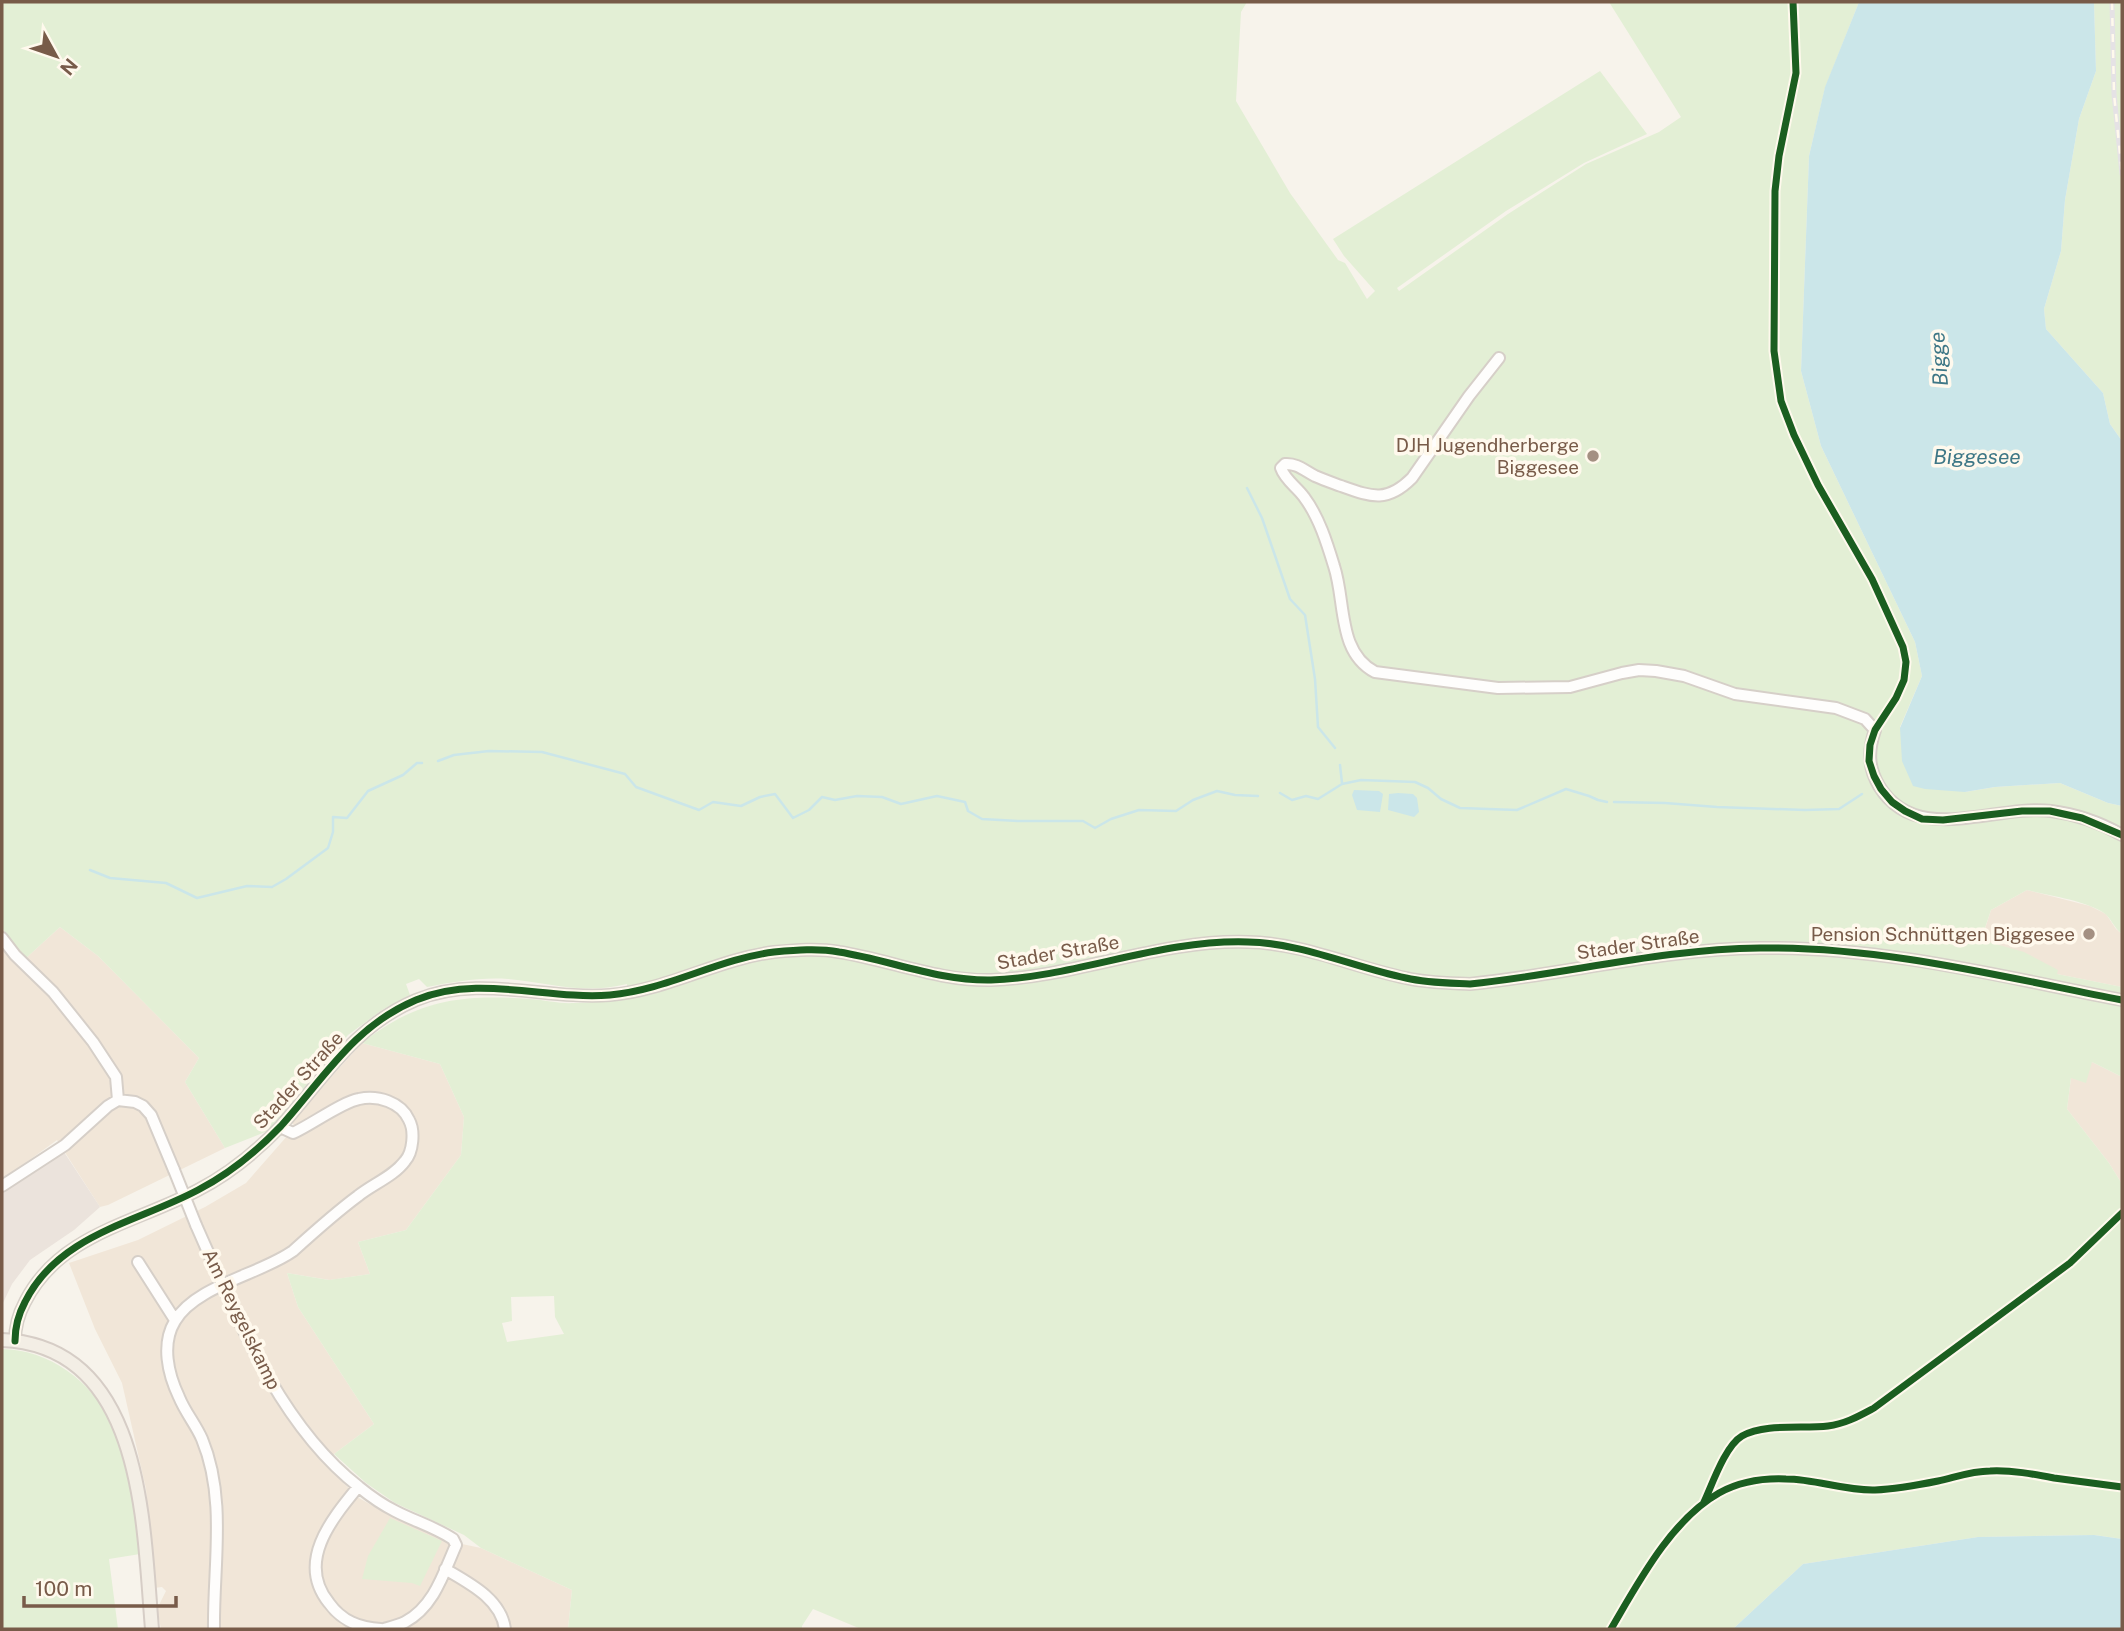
<svg xmlns="http://www.w3.org/2000/svg" width="2124" height="1631" viewBox="0 0 2124 1631" font-family="'Public Sans',sans-serif">
<style>
.residential{fill:#f1e6d8}
.industrial{fill:#ebe3dc}
.green{fill:#e3efd5;fill-rule:evenodd}
.water{fill:#cbe6e9}
.lines{fill:none;stroke-linecap:round;stroke-linejoin:round}
.stream{stroke:#cbe6e9;stroke-width:2.5}
.minor-casing{stroke:#d6cfc8;stroke-width:14}
.major-casing{stroke:#d6cdc6;stroke-width:16}
.minor{stroke:#fefdfc;stroke-width:10}
.major{stroke:#f3eee5;stroke-width:12}
.rail-casing{stroke:#e5e2e5;stroke-width:5}
.rail{stroke:#fff9ed;stroke-width:2.5;stroke-dasharray:8;stroke-linecap:butt}
.minor-bridge-casing{stroke:#d6cfc8;stroke-width:14;stroke-linecap:butt}
.minor-bridge{stroke:#fefdfc;stroke-width:10}
.cycleway-casing{stroke:#fff9ed;stroke-width:11}
.cycleway{stroke:#1b5e20;stroke-width:7}
.poi-dot{fill:#a49082;stroke:#fff9ed;stroke-width:2.5}
.labels{text-anchor:middle;stroke-width:7;stroke-linejoin:round;paint-order:stroke}
.poi-label{font-size:19px;fill:#785b49;stroke:#fff9ed;text-anchor:end}
.street-label{font-size:19px;fill:#785b49;stroke:#fff9ed}
.water-label{font-size:21px;font-style:italic;fill:#3e7786;stroke:#fff9ed}
</style>
<rect width="100%" height="100%" fill="#f7f3eb"/>
<path class="residential" d="M 2027,890 L 2090,906 L 2106,914 L 2116,929 L 2122,934 L 2122,987 L 2057,974 L 1981,941 L 1991,910 Z
M 60,927 L 98,956 L 199,1058 L 185,1082 L 225,1148 L 108,1205 L 100,1207 L 57,1140 L 2,1180 L 2,928 L 25,959 Z
M 362,1043 L 440,1064 L 464,1117 L 461,1155 L 406,1230 L 358,1242 L 370,1274 L 330,1280 L 287,1273 L 298,1307 L 374,1424 L 334,1454 L 325,1465 L 359,1498 L 391,1516 L 443,1540 L 481,1548 L 572,1590 L 568,1629 L 161,1629 L 157,1609 L 166,1591 L 162,1587 L 154,1588 L 146,1489 L 122,1383 L 95,1329 L 69,1263 L 138,1240 L 205,1207 L 246,1183 L 295,1127 L 291,1121 Z
M 2092,1062 L 2122,1077 L 2122,1184 L 2109,1163 L 2067,1109 L 2071,1078 Z"/>
<path class="industrial" d="M 64,1152 L 100,1207 L 74,1230 L 30,1260 L 12,1284 L 2,1305 L 2,1191 Z"/>
<path class="green" d="M 2,2 L 1247,2 L 1241,12 L 1236,101 L 1290,193 L 1338,260 L 1345,263 L 1367,299 L 1375,291 L 1344,256 L 1333,239 L 1600,71 L 1647,134 L 1584,163 L 1506,211 L 1397,288 L 1399,291 L 1508,214 L 1586,164 L 1659,132 L 1681,117 L 1609,2 L 1859,2 L 1825,88 L 1809,156 L 1801,371 L 1821,446 L 1915,642 L 1922,676 L 1900,727 L 1965,792 L 1995,787 L 2060,783 L 2108,803 L 2122,806 L 2122,934 C 2114,928 2111,918 2104,913 C 2084,900 2050,896 2027,890 L 1991,910 L 1981,940 L 2024,952 L 2058,970 L 2057,974 L 2122,987 L 2122,1077 L 2092,1062 L 2086,1083 L 2071,1078 L 2067,1109 L 2109,1163 L 2122,1184 L 2122,1539 L 2094,1535 L 1978,1537 L 1803,1564 L 1733,1629 L 861,1629 L 813,1609 L 802,1626 L 802,1629 L 568,1629 L 572,1590 L 481,1548 L 464,1535 L 395,1503 L 366,1483 L 334,1454 L 374,1424 L 298,1307 L 287,1273 L 329,1280 L 370,1274 L 358,1242 L 406,1230 L 461,1155 L 464,1117 L 440,1064 L 362,1043 C 418,999 462,994 531,999 C 545,1000 560,1004 574,1003 C 592,1003 611,1000 628,999 L 627,984 C 582,995 552,983 508,979 C 481,977 453,982 427,987 L 419,979 L 406,984 L 410,995 L 382,1010 L 348,1035 L 268,1131 L 225,1148 L 185,1082 L 199,1058 L 98,956 L 60,927 L 25,959 L 2,928 ZM 554,1296 L 555,1317 L 564,1334 L 507,1342 L 502,1323 L 512,1321 L 511,1297 Z
M 2094,2 L 2122,2 L 2122,441 L 2110,424 L 2103,393 L 2046,329 L 2044,309 L 2061,251 L 2065,200 L 2079,119 L 2096,71 Z
M 2,1349 C 50,1350 91,1381 112,1423 C 116,1431 118,1440 120,1449 C 130,1484 136,1518 140,1554 L 109,1559 L 118,1629 L 2,1629 Z
M 390,1518 L 442,1541 L 420,1586 L 412,1583 L 362,1579 L 368,1556 Z"/>
<path class="water" d="M 1859,2 L 2094,2 L 2096,71 L 2079,119 L 2065,200 L 2061,251 L 2044,309 L 2046,329 L 2103,393 L 2110,424 L 2122,441 L 2122,806 L 2108,803 L 2060,783 L 1995,787 L 1965,792 L 1925,789 L 1913,786 L 1902,761 L 1900,728 L 1922,676 L 1915,642 L 1821,446 L 1801,371 L 1809,156 L 1825,87 Z
M 1354,790 L 1379,791 L 1383,794 L 1380,812 L 1357,810 L 1352,795 Z
M 1398,793 L 1413,794 L 1417,798 L 1419,812 L 1414,817 L 1388,810 L 1389,794 Z
M 2094,1535 L 2122,1539 L 2122,1629 L 1733,1629 L 1803,1564 L 1978,1537 Z"/>
<g class="lines">
<path class="stream" d="M 1247,488 L 1262,518 L 1290,599 L 1305,615 L 1315,679 L 1318,727 L 1335,748
M 438,761 L 454,755 L 489,751 L 542,752 L 625,774 L 636,787 L 699,810 L 713,802 L 741,806 L 760,797 L 775,794 L 793,818 L 809,810 L 822,797 L 835,800 L 857,796 L 882,797 L 901,804 L 937,796 L 965,802 L 968,811 L 982,819 L 1018,821 L 1083,821 L 1095,828 L 1111,819 L 1139,810 L 1176,811 L 1193,800 L 1217,791 L 1235,795 L 1258,796
M 1340,765 L 1342,783
M 1280,793 L 1292,800 L 1306,796 L 1318,799 L 1342,784 L 1361,780 L 1415,782 L 1428,788 L 1441,799 L 1460,808 L 1517,810 L 1566,789 L 1589,796 L 1598,800 L 1607,802
M 1614,802 L 1665,803 L 1717,807 L 1805,810 L 1839,809 L 1862,794
M 90,870 L 110,878 L 166,883 L 197,898 L 247,886 L 272,887 L 286,879 L 328,848 L 333,832 L 333,817 L 347,818 L 368,791 L 403,775 L 417,763 L 422,763"/>
<defs>
<path id="minor" d="M 1499,358 L 1469,396 L 1412,478 C 1387,503 1372,497 1341,486 C 1333,483 1324,480 1315,476 C 1305,471 1297,463 1285,464 L 1281,468 C 1285,480 1297,487 1304,497 C 1319,517 1327,543 1334,566 C 1346,602 1337,652 1375,672 L 1498,688 L 1570,687 L 1622,673 L 1639,670 L 1656,671 L 1684,676 L 1735,694 L 1836,708 L 1865,719 L 1875,730 C 1868,751 1868,767 1879,786 C 1916,847 1995,804 2051,811 C 2075,814 2101,823 2122,835
M 2,938 L 15,955 L 53,992 L 93,1042 L 116,1077 L 118,1100
M 2,1186 L 65,1145 L 108,1106 L 118,1100 L 135,1102 L 143,1106 L 151,1115 L 174,1170
M 196,1225 C 236,1315 279,1425 359,1487 C 370,1496 383,1505 395,1511 C 414,1521 435,1527 453,1539 L 456,1545 C 444,1572 434,1607 405,1622 C 399,1625 391,1627 384,1629
M 138,1262 L 175,1320
M 15,1341 C 15,1326 18,1315 25,1302 C 59,1234 136,1223 198,1190 C 229,1174 257,1151 281,1126 C 324,1078 354,1026 416,1000 C 479,974 545,1000 610,995 C 667,990 718,959 774,952 C 796,950 818,948 839,952 C 890,960 938,981 991,980 C 1077,977 1160,939 1248,942 C 1302,943 1353,967 1406,978 C 1427,983 1449,983 1470,984 C 1567,974 1662,949 1760,948 C 1882,946 2003,977 2122,1000
M 358,1487 C 331,1520 296,1562 329,1603 C 342,1621 359,1628 381,1629
M 445,1569 C 469,1583 501,1599 505,1629
M 214,1629 C 213,1567 227,1499 202,1439 C 196,1425 185,1412 179,1397 C 168,1374 161,1344 175,1321 C 195,1286 261,1274 293,1251 C 314,1232 335,1213 358,1196 C 373,1184 394,1176 405,1161 C 413,1152 415,1131 409,1120 C 401,1102 378,1095 359,1099 C 342,1102 311,1125 293,1133 L 280,1127"/>
<path id="major" d="M 2,1340 C 145,1346 143,1526 152,1629"/>
</defs>
<use href="#minor" class="minor-casing"/>
<use href="#major" class="major-casing"/>
<use href="#minor" class="minor"/>
<use href="#major" class="major"/>
<defs>
<path id="rail" d="M 2112,2 L 2114,94 L 2122,174"/>
</defs>
<use href="#rail" class="rail-casing"/>
<use href="#rail" class="rail"/>
<defs>
<path id="minor-bridge" d="M 174,1170 L 196,1225"/>
</defs>
<use href="#minor-bridge" class="minor-bridge-casing"/>
<use href="#minor-bridge" class="minor-bridge"/>
<defs>
<path id="cycleway" d="M 1793,2 L 1796,73 L 1779,156 L 1775,191 L 1774,351 L 1781,401 L 1794,435 L 1818,485 L 1872,579 L 1903,647 L 1906,662 L 1904,680 L 1896,698 L 1875,730 L 1870,745 L 1869,761 L 1874,776 L 1881,789 L 1892,802 L 1905,811 L 1922,819 L 1943,820 L 2022,811 L 2050,811 L 2082,818 L 2122,835
M 15,1341 C 15,1326 18,1315 25,1302 C 59,1234 136,1223 198,1190 C 229,1174 257,1151 281,1126 C 324,1078 354,1026 416,1000 C 479,974 545,1000 610,995 C 667,990 718,959 774,952 C 796,950 818,948 839,952 C 890,960 938,981 991,980 C 1077,977 1160,939 1248,942 C 1302,943 1353,967 1406,978 C 1427,983 1449,983 1470,984 C 1567,974 1662,949 1760,948 C 1882,946 2003,977 2122,1000
M 1704,1502 C 1712,1485 1725,1446 1742,1436 C 1765,1423 1803,1429 1828,1426 C 1845,1424 1859,1416 1874,1408 L 2070,1263 L 2122,1213
M 1611,1629 C 1638,1583 1671,1520 1719,1493 C 1739,1482 1763,1478 1786,1479 C 1816,1479 1845,1491 1875,1490 C 1896,1489 1918,1485 1938,1481 C 1956,1477 1972,1471 1990,1471 C 2012,1470 2033,1474 2054,1478 C 2077,1481 2099,1484 2122,1487"/>
</defs>
<use href="#cycleway" class="cycleway-casing"/>
<use href="#cycleway" class="cycleway"/>
</g>
<g class="poi-dot">
<circle cx="1593" cy="456" r="7"/>
<circle cx="2089" cy="934" r="7"/>
</g>
<g class="labels">
<g class="poi-label">
<text x="1579" y="452">DJH Jugendherberge<tspan x="1579" dy="22">Biggesee</tspan></text>
<text x="2075" y="941">Pension Schnüttgen Biggesee</text>
</g>
<g class="street-label">
<text transform="translate(1638 944) rotate(-8)" y="7">Stader Straße</text>
<text transform="translate(1058 952) rotate(-10)" y="7">Stader Straße</text>
<text transform="translate(298 1080) rotate(-48)" y="7">Stader Straße</text>
<text transform="translate(242 1319) rotate(64)" y="7">Am Reygelskamp</text>
</g>
<g class="water-label">
<text transform="translate(1939 359) rotate(-94)" y="7">Bigge</text>
<text x="1977" y="464">Biggesee</text>
</g>
</g>
<rect width="2124" height="1631" fill="none" stroke="#785b49" stroke-width="7"/>
<g transform="translate(56 56) rotate(130)" stroke="#fff9ed" stroke-width="5" paint-order="stroke">
<path d="M0-5L12 26L0 18L-12 26Z" fill="#785b49"/>
<text y="-10" font-size="19" font-weight="bold" text-anchor="middle" fill="#785b49">N</text>
</g>
<path d="M24 1596v10h152v-10" fill="none" stroke="#785b49" stroke-width="3.5"/>
<text x="35" y="1596" font-size="21" fill="#785b49" stroke="#fff9ed" stroke-width="5" paint-order="stroke">100 m</text>
</svg>
